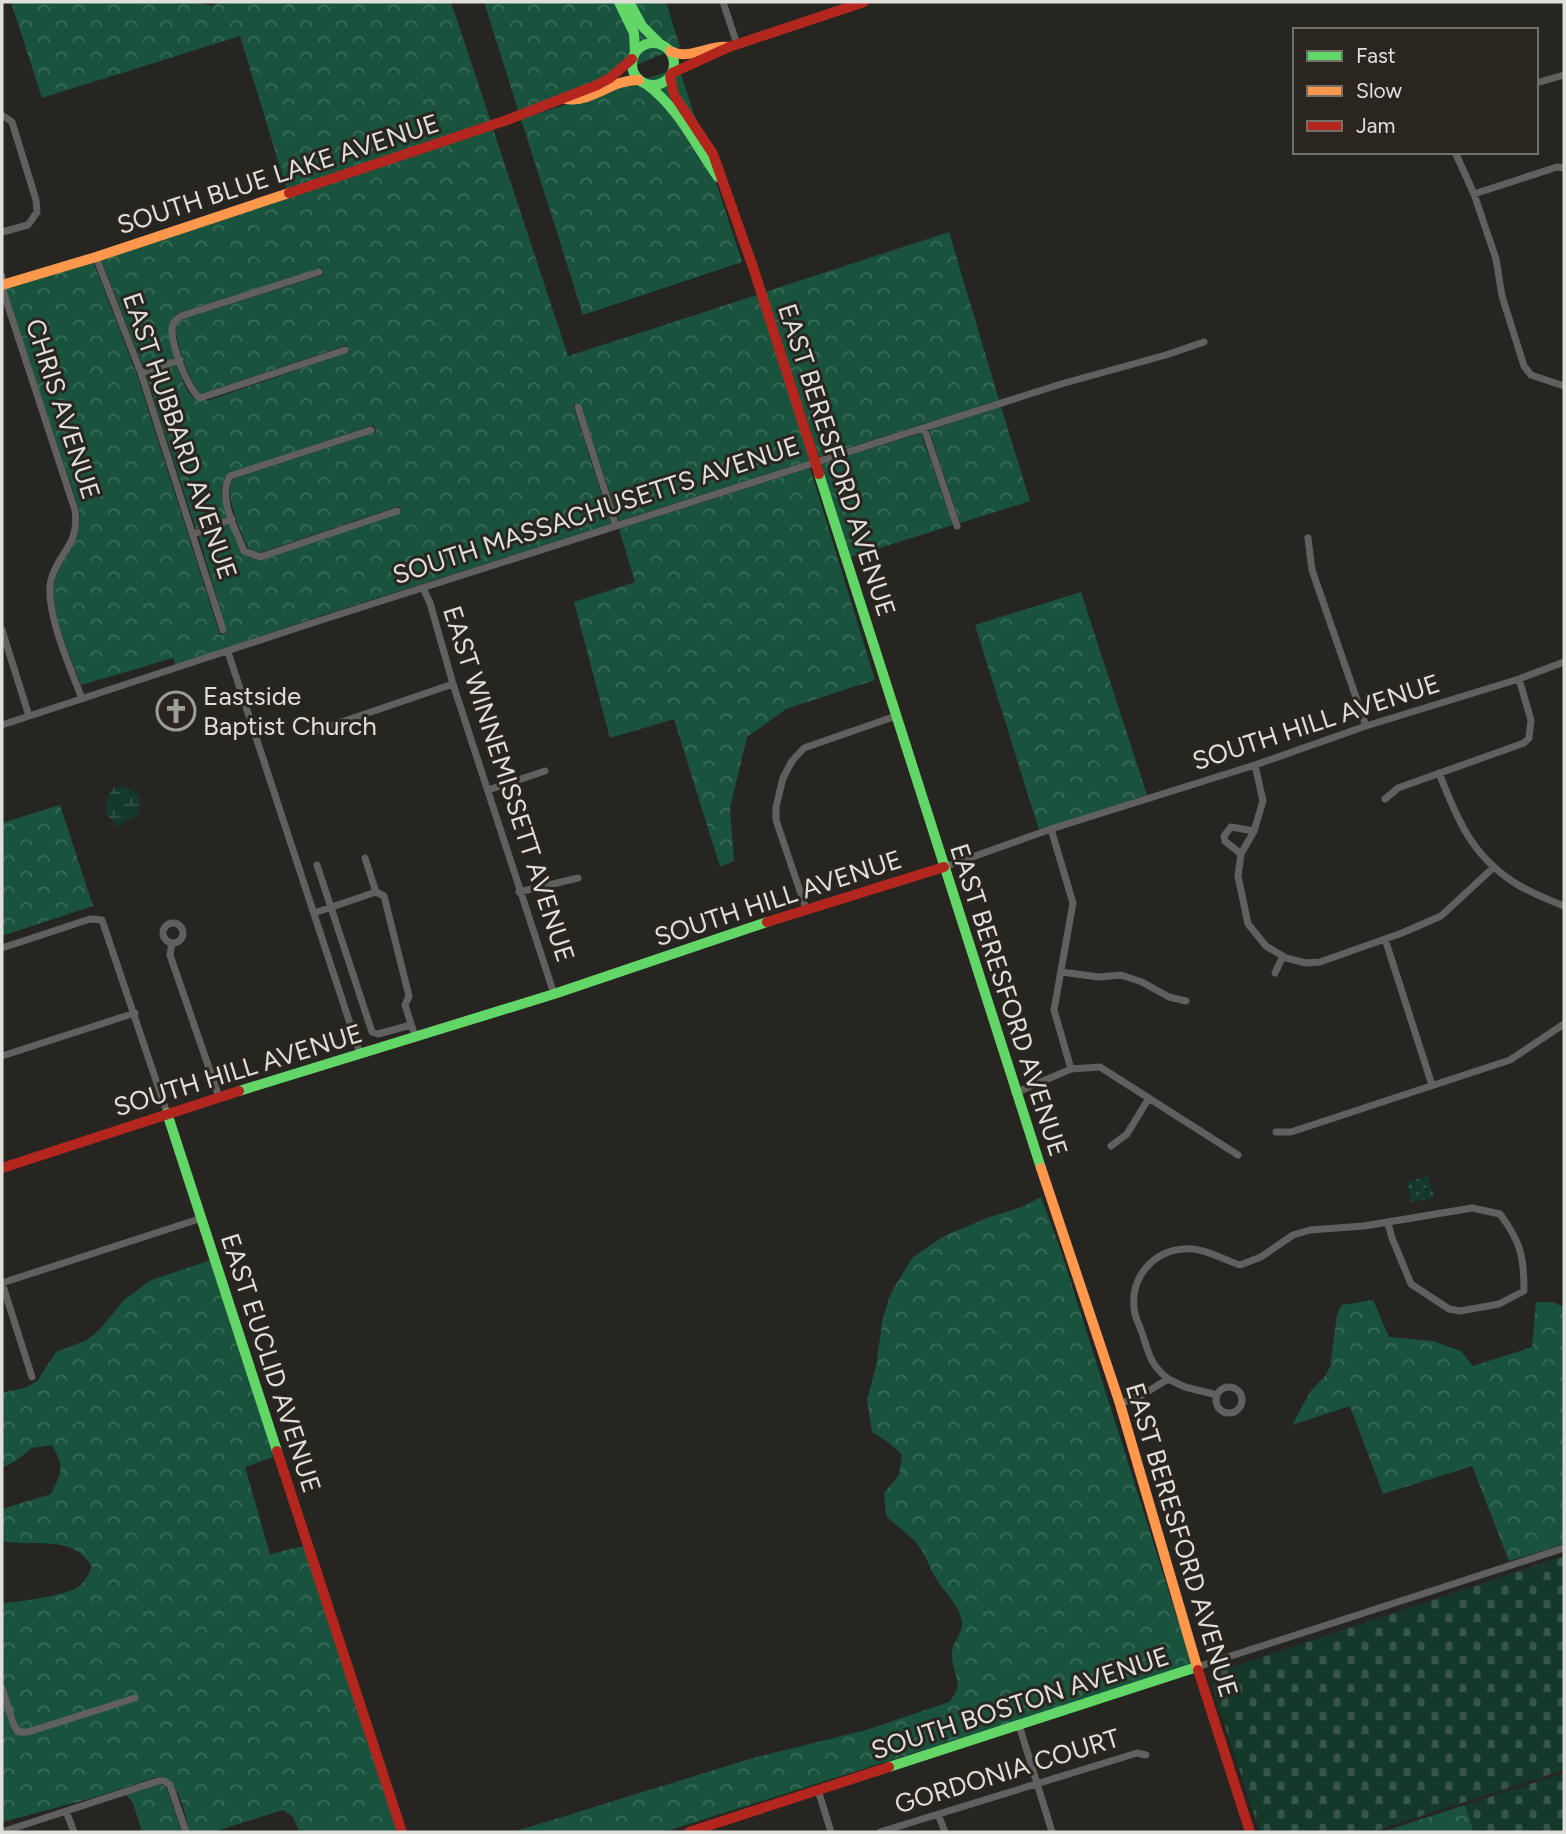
<svg xmlns="http://www.w3.org/2000/svg" width="1566" height="1834" viewBox="0 0 1566 1834" font-family="Figtree,sans-serif">
<style>
.forest{fill:url(#forest-crowns)}
.wetland{fill:url(#wetland-marsh)}
.cemetery{fill:url(#cemetery-stones)}
.park{fill:url(#park-dots)}
.lines{fill:none;stroke-linecap:round;stroke-linejoin:round}
.street{stroke:#62605f;stroke-width:7}
.fast{stroke:#63d668;stroke-width:10}
.slow{stroke:#ff974d;stroke-width:10}
.jam{stroke:#b3261e;stroke-width:10}
.labels{text-anchor:middle;stroke-width:6;stroke-linejoin:round;paint-order:stroke}
.street-label{font-size:26px;fill:#e1dfda;stroke:#2a261f}
.poi-label{font-size:26px;fill:#e1dfda;stroke:#2a261f;text-anchor:start}
</style>
<defs>
<pattern id="forest-crowns" width="20" height="18" patternUnits="userSpaceOnUse" patternTransform="scale(1.75)"><rect width="20" height="18" fill="#19533d"/><path d="M2 6a3 3 0 1 1 6 0M12 15a3 3 0 1 1 6 0" fill="none" stroke="#3a6b58"/></pattern>
<pattern id="wetland-marsh" width="20" height="14" patternUnits="userSpaceOnUse" patternTransform="scale(1.75)"><rect width="20" height="14" fill="#14382a"/><path d="M1 5h8M5 5V1M11 12h8M15 12V8" fill="none" stroke="#365448"/></pattern>
<pattern id="cemetery-stones" width="16" height="16" patternUnits="userSpaceOnUse" patternTransform="scale(1.75)"><rect width="16" height="16" fill="#14382a"/><path d="M2 7V4a2 2 0 0 1 4 0v3zM10 15v-3a2 2 0 0 1 4 0v3z" fill="#365448"/></pattern>
<pattern id="park-dots" width="8" height="8" patternUnits="userSpaceOnUse" patternTransform="scale(1.75)"><rect width="8" height="8" fill="#14382a"/><path d="M2 2h.1M6 6h.1" fill="none" stroke="#365448" stroke-width="1.8" stroke-linecap="round"/></pattern>
</defs>
<rect width="100%" height="100%" fill="#272522"/>
<path class="forest" d="M 11,2 L 193,2 L 213,6 L 219,2 L 451,2 L 491,122 L 287,190 L 240,36 L 42,98 Z
M 484,2 L 666,2 L 680,47 L 519,113 Z
M 679,68 L 742,262 L 583,315 L 521,119 Z
M 493,129 L 568,356 L 757,295 L 811,460 L 619,521 L 580,403 L 573,405 L 611,524 L 308,620 L 176,665 L 173,658 L 81,685 C 72,658 50,613 54,585 C 59,555 84,548 79,509 L 5,288 L 93,261 L 137,375 L 220,635 L 227,633 L 199,536 L 230,524 C 237,542 239,558 261,560 L 402,512 L 399,506 L 259,553 L 248,548 C 241,531 223,495 233,479 L 376,432 L 374,425 L 229,473 C 216,487 223,501 228,517 L 196,529 L 146,375 L 177,365 C 184,383 186,403 210,400 L 349,352 L 347,345 L 201,394 C 191,385 175,342 176,328 C 177,323 179,323 183,319 L 323,275 L 322,268 L 178,313 C 163,327 170,340 175,358 L 144,369 L 101,259 Z
M 949,232 L 999,400 L 819,457 L 765,292 Z
M 1001,407 L 1030,501 L 960,523 L 929,430 Z
M 921,433 L 953,525 L 851,557 L 821,464 Z
M 810,468 L 875,680 L 786,709 L 747,737 L 730,808 L 734,861 L 720,867 L 674,719 L 610,738 L 574,602 L 635,582 L 619,529 Z
M 1081,592 L 1147,795 L 1039,830 L 975,625 Z
M 60,805 L 93,906 L 2,936 L 2,823 Z
M 1041,1197 L 1061,1251 L 1192,1665 L 664,1832 L 513,1832 L 753,1758 L 866,1730 L 949,1702 C 965,1683 954,1678 952,1657 C 950,1643 963,1636 962,1622 C 960,1606 945,1593 937,1580 C 929,1568 925,1551 915,1541 C 906,1533 895,1525 886,1516 L 884,1493 L 899,1475 L 902,1455 L 888,1442 L 872,1432 L 867,1400 L 876,1366 L 883,1317 L 891,1293 L 912,1258 L 944,1236 L 987,1218 L 1022,1207 Z
M 211,1260 L 274,1457 L 245,1467 L 270,1554 L 304,1546 L 397,1832 L 299,1832 L 293,1817 L 283,1810 L 213,1832 L 190,1832 C 184,1814 180,1777 157,1777 L 96,1797 L 2,1822 L 2,1603 C 19,1602 60,1596 75,1589 C 84,1584 88,1576 92,1567 C 73,1533 34,1548 2,1541 L 2,1509 L 51,1494 C 62,1471 65,1468 52,1445 L 32,1448 L 14,1462 L 2,1468 L 2,1393 L 28,1387 L 38,1380 L 56,1352 L 87,1340 L 101,1328 L 124,1300 L 151,1280 Z
M 1373,1300 L 1389,1337 L 1433,1341 L 1461,1351 L 1473,1366 L 1532,1347 L 1536,1302 L 1552,1302 L 1564,1307 L 1564,1544 L 1509,1561 L 1472,1466 L 1383,1494 L 1350,1406 L 1292,1425 L 1310,1392 L 1325,1376 L 1330,1367 L 1337,1315 L 1342,1305 Z
M 159,1784 L 166,1787 L 182,1832 L 142,1832 L 133,1803 L 126,1795 Z
M 1465,1805 L 1474,1832 L 1382,1832 Z"/>
<path class="wetland" d="M 123,785 L 140,796 L 140,813 L 118,827 C 103,812 102,808 112,789 Z"/>
<path class="cemetery" d="M 1564,1556 L 1564,1770 L 1372,1832 L 1260,1832 L 1216,1699 L 1211,1674 Z
M 1564,1773 L 1564,1832 L 1474,1832 L 1465,1805 Z"/>
<path class="park" d="M 1428,1176 L 1434,1197 L 1412,1203 L 1406,1182 Z"/>
<g class="lines">
<path class="street" d="M 723,2 L 737,44
M 1536,83 L 1564,75
M 2,115 L 12,122 L 36,200 L 37,212 L 28,225 L 2,232
M 1455,152 L 1474,194 L 1496,259 L 1502,296 L 1524,366 L 1531,375 L 1564,386
M 1474,194 L 1557,167 L 1564,168
M 96,257 L 141,373 L 223,630
M 319,272 L 181,316 C 176,320 172,323 172,330 C 172,346 187,388 200,398 L 345,350
M 2,276 L 2,280
M 2,288 L 75,510 C 80,546 58,552 51,580 C 44,610 71,669 82,699
M 141,373 L 180,360
M 578,407 L 616,526
M 924,428 L 957,526
M 371,430 L 230,476 C 217,497 236,530 244,551 L 260,557 L 397,511
M 194,534 L 232,519
M 1308,538 L 1312,570 L 1366,726
M 423,588 L 430,603 L 453,684 L 554,994
M 2,630 L 29,716
M 228,652 L 360,1054
M 2,725 L 309,624 L 1061,384 L 1166,355 L 1204,342
M 315,731 L 453,684
M 1255,765 L 1263,801 L 1254,831 L 1241,854 L 1238,876 L 1248,924 L 1266,946 L 1286,958 L 1306,963 L 1320,962 L 1402,933 L 1441,916 L 1494,867
M 1439,773 C 1457,819 1472,856 1515,883 C 1530,893 1548,899 1564,906
M 488,790 L 545,771
M 1385,799 L 1398,788 L 1524,743 L 1529,738 L 1531,720 L 1519,679
M 1051,829 L 1073,903 L 1054,1010 L 1071,1069
M 1241,854 L 1225,841 L 1224,836 L 1231,827 L 1254,831
M 365,858 L 376,892 L 384,896 L 409,996 L 405,1005 L 415,1036
M 317,865 L 372,1032 L 378,1034 L 411,1025
M 944,867 L 1051,829 L 1255,765 L 1366,726 L 1519,679 L 1564,662
M 519,892 L 578,878
M 806,909 L 776,820 L 776,807 L 783,778 L 792,761 L 804,748 L 896,716
M 314,913 L 376,892
M163 933a10 10 0 1 1 20 0a10 10 0 1 1-20 0Z
M 1385,939 L 1432,1085
M 172,943 L 170,955 L 219,1097
M 2,948 L 90,919 L 102,920 L 167,1113
M 1061,972 L 1099,977 L 1121,975 L 1142,982 L 1169,997 L 1186,1001
M 1275,973 L 1283,956
M 2,1056 L 135,1013
M 1015,1093 L 1071,1069 L 1100,1067 L 1238,1155
M 1276,1132 L 1291,1132 L 1510,1060 L 1564,1024
M 1111,1146 L 1127,1134 L 1149,1098
M 2,1283 L 202,1218
M 2,1283 L 32,1377
M 1168,1379 C 1150,1364 1149,1354 1142,1333 C 1139,1324 1134,1316 1134,1307 C 1131,1277 1153,1251 1184,1249 C 1203,1247 1222,1259 1240,1265 L 1261,1257 L 1293,1235 L 1310,1230 L 1364,1226 L 1472,1208 L 1500,1214 C 1521,1242 1524,1257 1524,1291 L 1499,1304 L 1460,1311 L 1449,1309 L 1411,1284 L 1392,1238 L 1388,1223
M1216 1400a13 13 0 1 1 26 0a13 13 0 1 1-26 0Z
M 1120,1404 L 1142,1395 L 1168,1379 L 1185,1387 L 1217,1395
M 1197,1667 L 1564,1548
M 2,1688 L 13,1723 L 18,1732 L 28,1732 L 135,1698
M 1019,1725 L 1052,1832
M 818,1790 L 831,1832
M 66,1811 L 74,1832
M 938,1814 L 945,1832
M 2,1832 L 158,1781 L 164,1781 L 170,1785 L 186,1832
M 880,1832 L 1137,1753 L 1146,1755"/>
<path class="fast" d="M 619,2 L 634,33 L 635,53
M 629,2 L 642,26 L 659,43
M632 64a21 21 0 1 1 42 0a21 21 0 1 1-42 0Z
M 646,84 C 679,108 695,145 718,177
M 819,474 L 1041,1168
M 239,1091 L 554,994 L 767,922
M 167,1113 L 277,1451
M 889,1767 L 1197,1667"/>
<path class="slow" d="M 670,51 C 691,61 708,44 729,47
M 566,99 C 592,103 612,79 639,80
M 2,285 L 96,257 L 289,193
M 1041,1168 L 1120,1404 L 1198,1670"/>
<path class="jam" d="M 672,73 L 729,47 L 864,2
M 670,76 L 674,95 L 713,154 L 754,270 L 819,474
M 289,193 L 507,120 L 597,85 L 610,78 L 632,59
M 767,922 L 944,867
M 2,1168 L 239,1091
M 277,1451 L 402,1832
M 1198,1670 L 1250,1832
M 689,1832 L 889,1767"/>
</g>
<defs>
<symbol id="church-ring" viewBox="-11 -11 22 22"><circle r="9.5" fill="#2a261f" stroke="#a09e9a" stroke-width="1.5"/><path d="M-1.2-6h2.4v3.5h3.3v2.4h-3.3V6h-2.4V-.1h-3.3v-2.4h3.3Z" fill="#a09e9a"/></symbol>
</defs>
<g fill-rule="evenodd">
<use href="#church-ring" x="154" y="689" width="44" height="44"/>
</g>
<g class="labels">
<g class="street-label">
<text transform="translate(278 174) rotate(-18)" y="9">SOUTH BLUE LAKE AVENUE</text>
<text transform="translate(63 409) rotate(72)" y="9">CHRIS AVENUE</text>
<text transform="translate(180 436) rotate(71)" y="9">EAST HUBBARD AVENUE</text>
<text transform="translate(837 460) rotate(72)" y="9">EAST BERESFORD AVENUE</text>
<text transform="translate(596 510) rotate(-18)" y="9">SOUTH MASSACHUSETTS AVENUE</text>
<text transform="translate(1316 722) rotate(-18)" y="9">SOUTH HILL AVENUE</text>
<text transform="translate(509 784) rotate(72)" y="9">EAST WINNEMISSETT AVENUE</text>
<text transform="translate(778 898) rotate(-18)" y="9">SOUTH HILL AVENUE</text>
<text transform="translate(1009 1000) rotate(72)" y="9">EAST BERESFORD AVENUE</text>
<text transform="translate(238 1070) rotate(-17)" y="9">SOUTH HILL AVENUE</text>
<text transform="translate(271 1363) rotate(72)" y="9">EAST EUCLID AVENUE</text>
<text transform="translate(1182 1540) rotate(73)" y="9">EAST BERESFORD AVENUE</text>
<text transform="translate(1020 1703) rotate(-18)" y="9">SOUTH BOSTON AVENUE</text>
<text transform="translate(1007 1771) rotate(-17)" y="9">GORDONIA COURT</text>
</g>
<g class="poi-label">
<text x="203" y="705">Eastside<tspan x="203" dy="30">Baptist Church</tspan></text>
</g>
</g>
<rect width="1566" height="1834" fill="none" stroke="#e1dfda" stroke-width="7"/>
<rect x="1293" y="28" width="245" height="126" fill="#2a261f" stroke="#73706a" stroke-width="2"/>
<rect x="1307" y="51" width="35" height="10" fill="#63d668" stroke="#73706a" stroke-width="2"/>
<text x="1356" y="63" font-size="21" fill="#e1dfda">Fast</text>
<rect x="1307" y="86" width="35" height="10" fill="#ff974d" stroke="#73706a" stroke-width="2"/>
<text x="1356" y="98" font-size="21" fill="#e1dfda">Slow</text>
<rect x="1307" y="121" width="35" height="10" fill="#b3261e" stroke="#73706a" stroke-width="2"/>
<text x="1356" y="133" font-size="21" fill="#e1dfda">Jam</text>
</svg>
